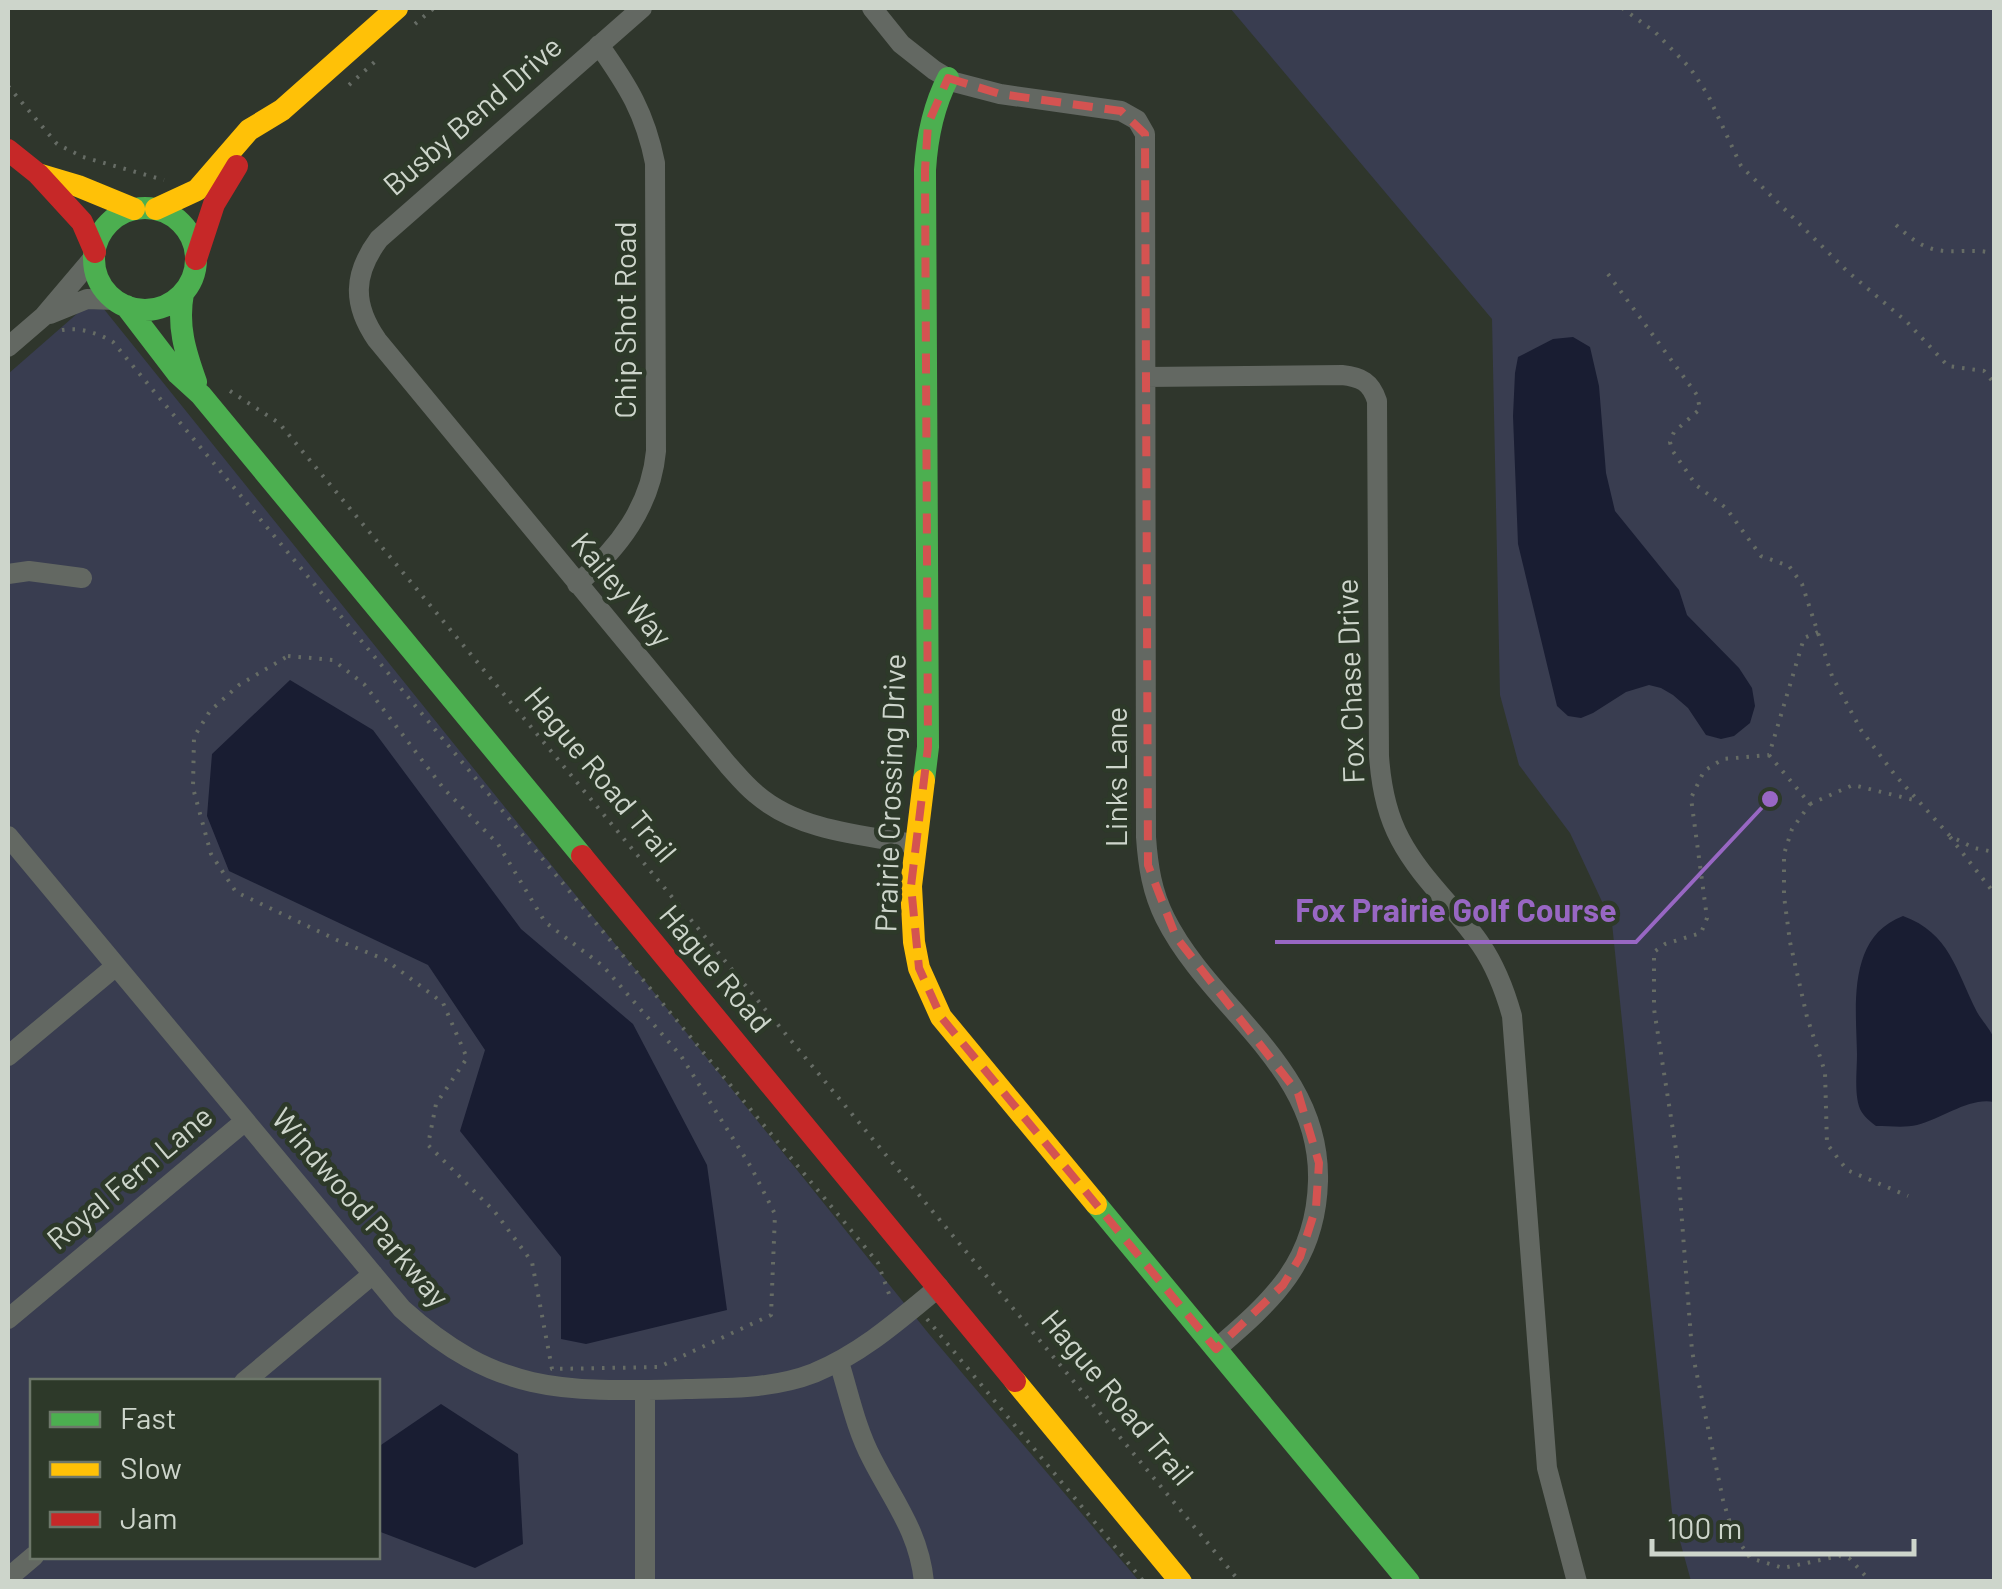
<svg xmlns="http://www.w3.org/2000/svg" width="2002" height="1589" viewBox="0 0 2002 1589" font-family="Barlow,sans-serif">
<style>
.green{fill:#393d50;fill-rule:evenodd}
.water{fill:#191d32}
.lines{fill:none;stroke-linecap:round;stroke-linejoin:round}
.path{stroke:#666c65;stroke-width:4;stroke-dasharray:2.5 8;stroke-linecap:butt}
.street{stroke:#636862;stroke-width:20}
.fast{stroke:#4caf50;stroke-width:22}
.slow{stroke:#ffc107;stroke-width:22}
.jam{stroke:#c62828;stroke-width:22}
.marked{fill:none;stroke:#d45351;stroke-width:8;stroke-dasharray:20 12;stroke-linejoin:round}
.labels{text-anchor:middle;stroke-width:9;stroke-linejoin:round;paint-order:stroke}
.street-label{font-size:30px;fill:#cdd5cb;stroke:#2d3929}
.leader{fill:none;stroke:#9867c3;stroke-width:4}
.callout-dot{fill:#9867c3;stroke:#2d3929;stroke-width:4}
.callout-label{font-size:32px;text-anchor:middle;font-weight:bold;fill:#9867c3;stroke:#2d3929;stroke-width:9;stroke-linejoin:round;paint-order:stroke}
</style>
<rect width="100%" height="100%" fill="#2f362c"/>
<path class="green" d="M 1230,8 L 1994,8 L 1994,1581 L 1691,1581 L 1672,1512 L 1612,923 L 1570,833 L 1519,765 L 1500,695 L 1492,319 Z
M 95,298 L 929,1334 L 1139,1581 L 8,1581 L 8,374 ZM 32,1382 L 378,1382 L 378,1556 L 32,1556 Z"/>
<path class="water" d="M 1573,337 L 1590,347 L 1599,386 L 1606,473 L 1615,511 L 1679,590 L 1687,615 L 1739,668 L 1752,688 L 1755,706 L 1750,723 L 1734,736 L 1721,739 L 1706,735 L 1688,708 L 1673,695 L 1661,688 L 1649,685 L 1626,692 L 1593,713 L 1581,718 L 1568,716 L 1557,706 L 1518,544 L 1513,416 L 1515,373 L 1518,357 L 1553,339 Z
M 290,680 L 373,730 L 521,929 L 633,1024 L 707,1165 L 727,1310 L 586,1344 L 561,1339 L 561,1257 L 460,1131 L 485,1050 L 428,965 L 229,871 L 207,816 L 212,754 Z
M 1903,916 C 1950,933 1956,971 1977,1012 C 1982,1021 1991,1030 1994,1039 C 1998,1051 1995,1088 1994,1102 C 1970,1097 1943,1118 1917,1125 C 1905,1128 1890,1126 1876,1126 C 1871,1122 1863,1116 1860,1109 C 1854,1094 1857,1071 1857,1054 C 1856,1006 1847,937 1903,916 Z
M 441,1404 L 518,1454 L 523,1544 L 475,1568 L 378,1531 L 378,1447 Z"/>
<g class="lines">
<path class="path" d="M 1622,8 L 1655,32 L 1690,68 L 1708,95 L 1741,166 L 1847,271 L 1907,322 L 1948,366 L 1984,371 L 1994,383
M 415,24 L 434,8
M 349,85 L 379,58
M 8,86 L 57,144 L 83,157 L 164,180
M 1896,225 C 1919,246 1931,253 1962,251 C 1974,251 1983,250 1994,254
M 1608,274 L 1697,395 L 1700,409 L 1674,432 L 1670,442 L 1672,450 L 1696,485 L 1726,508 L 1761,556 L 1789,566 L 1802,584 L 1832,676 L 1861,730 L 1895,775 L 1950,836 L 1974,848 L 1994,852
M 62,330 C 80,327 98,333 113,342 L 860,1241 L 878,1263 L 889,1294 L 895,1297
M 230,391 L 279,423 L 1240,1582
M 1818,632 L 1804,638 L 1769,755 L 1723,759 L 1704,771 L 1691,798 L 1707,918 L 1701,933 L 1665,944 L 1654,952 L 1654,1009 L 1677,1156 L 1692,1351 L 1723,1500 L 1733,1533 L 1750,1558 L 1783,1568 L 1839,1556 L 1849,1558 L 1871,1582
M 288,656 L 333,660 L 364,684 L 444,789 L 498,844 L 545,922 L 603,966 L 681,1056 L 751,1167 L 775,1214 L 771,1315 L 659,1367 L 552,1369 L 532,1262 L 495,1212 L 428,1145 L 436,1104 L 467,1058 L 443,1003 L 386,960 L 337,940 L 236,892 L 211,854 L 193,788 L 194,737 L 210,711 L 239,685 Z
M 1769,755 L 1810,804 L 1792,829 L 1784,854 L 1784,896 L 1790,942 L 1807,1017 L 1825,1072 L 1827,1144 L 1847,1170 L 1908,1196
M 1810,804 L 1853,785 L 1914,800
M 1950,837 L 1994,893
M 927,1319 L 1144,1582"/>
<path class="street" d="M 642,8 L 379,239 C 353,274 352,304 377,340 L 728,765 C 737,775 745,785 756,794 C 799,831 861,835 914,844
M 872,8 L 901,44 L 934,70 L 954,82 L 1000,94 L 1121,111 L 1137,120 L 1145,134 L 1146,837 C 1148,866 1152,892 1165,918 C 1211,1010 1321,1066 1318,1181 C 1316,1262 1273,1300 1216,1349
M 50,314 L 87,299 L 115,300
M 8,347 L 44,316 L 94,257
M 1146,377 L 1342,375 C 1361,377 1371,382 1377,401 L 1379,756 C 1381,785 1386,813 1400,839 C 1421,879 1456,908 1481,945 C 1496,967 1505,991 1512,1016 L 1547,1468 L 1577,1582
M 8,574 L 29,571 L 82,578
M 577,584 C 619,548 651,506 656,451 L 655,163 C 645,113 628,86 599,45
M 8,836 L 402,1309 C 497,1395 564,1392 686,1389 C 729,1388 773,1389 814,1373 C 862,1353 899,1320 939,1287
M 8,1056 L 116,966
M 8,1319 L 244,1122
M 839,1362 C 849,1394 856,1429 872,1459 C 894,1502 919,1532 924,1582
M 244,1382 L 373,1274
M 645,1390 L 645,1582
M 8,1578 L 34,1556"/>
<path class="fast" d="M94 259a51 51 0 1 1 102 0a51 51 0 1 1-102 0Z
M 183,293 C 177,326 185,351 196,382
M 126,306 L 178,374 L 201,395 L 582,856
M 924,780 L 928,747 L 925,170 C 927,137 933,107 948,78
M 1096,1204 L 1409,1582"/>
<path class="slow" d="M 41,175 L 78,186 L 134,209
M 156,209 L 197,190 L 249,130 L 282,110 L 397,8
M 924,780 L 911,886 L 914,942 L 919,968 L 941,1017 L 1096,1204
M 1015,1381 L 1181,1582"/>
<path class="jam" d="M 8,150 L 38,174 L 82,222 L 95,252
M 196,259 L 214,204 L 237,166
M 582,856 L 1015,1381"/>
</g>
<path class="marked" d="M 948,78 L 1000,94 L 1121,111 L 1145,134 L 1148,865 L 1176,937 L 1298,1093 L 1319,1163 L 1316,1207 L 1300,1257 L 1283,1285 L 1216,1349 L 941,1017 L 919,968 L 911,886 L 928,747 L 925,170 L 928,124 Z"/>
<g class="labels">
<g class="street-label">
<text transform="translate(473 116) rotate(-41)" y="10">Busby Bend Drive</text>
<text transform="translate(626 320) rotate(-90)" y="10">Chip Shot Road</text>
<text transform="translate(621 590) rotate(50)" y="10">Kailey Way</text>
<text transform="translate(1351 681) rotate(-92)" y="10">Fox Chase Drive</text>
<text transform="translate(600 775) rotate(50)" y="10">Hague Road Trail</text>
<text transform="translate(1117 777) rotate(-90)" y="10">Links Lane</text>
<text transform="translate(891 793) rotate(-88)" y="10">Prairie Crossing Drive</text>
<text transform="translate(715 969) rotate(50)" y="10">Hague Road</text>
<text transform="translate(130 1178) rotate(-40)" y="10">Royal Fern Lane</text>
<text transform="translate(360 1208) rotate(49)" y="10">Windwood Parkway</text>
<text transform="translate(1117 1398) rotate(50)" y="10">Hague Road Trail</text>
</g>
</g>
<path class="leader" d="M1770 799L1636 942H1275"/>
<circle class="callout-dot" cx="1770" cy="799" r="10"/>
<g class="callout-label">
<text x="1456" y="922">Fox Prairie Golf Course</text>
</g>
<rect width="2002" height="1589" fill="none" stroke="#cdd5cb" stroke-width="20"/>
<rect x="30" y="1379" width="350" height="180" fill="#2d3929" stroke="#6d776a" stroke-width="2.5"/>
<rect x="50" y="1412" width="50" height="15" fill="#4caf50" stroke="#6d776a" stroke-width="2.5"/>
<text x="120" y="1429" font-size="30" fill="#cdd5cb">Fast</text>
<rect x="50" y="1462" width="50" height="15" fill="#ffc107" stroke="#6d776a" stroke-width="2.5"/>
<text x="120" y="1479" font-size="30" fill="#cdd5cb">Slow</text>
<rect x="50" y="1512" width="50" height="15" fill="#c62828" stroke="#6d776a" stroke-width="2.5"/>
<text x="120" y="1529" font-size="30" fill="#cdd5cb">Jam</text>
<path d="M1652 1539v15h262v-15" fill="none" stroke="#cdd5cb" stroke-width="5"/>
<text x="1667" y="1539" font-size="30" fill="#cdd5cb" stroke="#2d3929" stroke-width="8" paint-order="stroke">100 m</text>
</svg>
